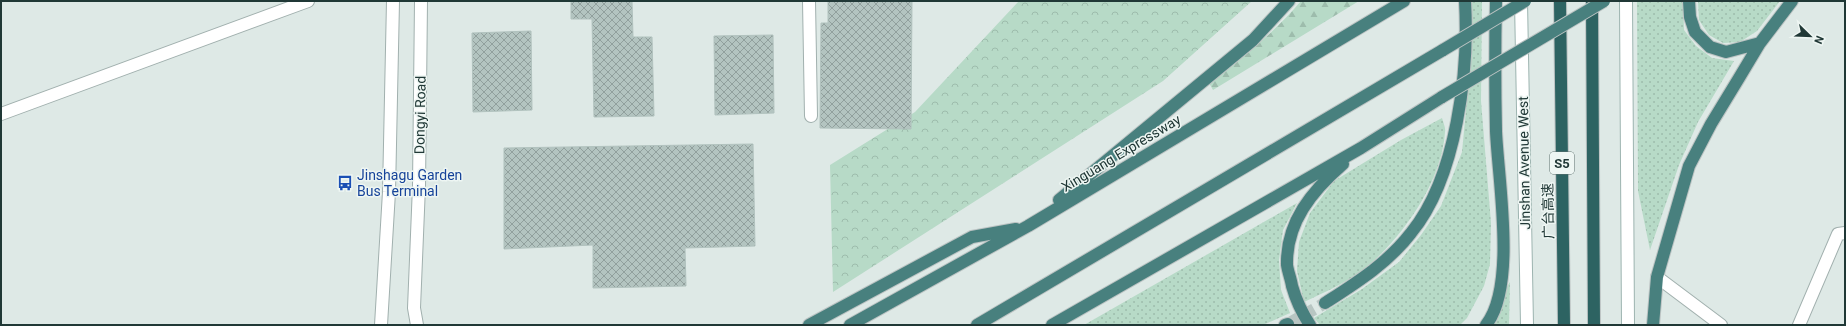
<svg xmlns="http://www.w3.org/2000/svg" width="1846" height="326" viewBox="0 0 1846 326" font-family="Roboto,'Noto Sans SC',sans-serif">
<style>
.grass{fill:url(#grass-dots)}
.forest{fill:url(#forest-firs)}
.park{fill:url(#park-crowns)}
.building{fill:url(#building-cross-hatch);stroke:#b1c2be}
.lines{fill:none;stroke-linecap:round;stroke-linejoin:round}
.motorway-tunnel{stroke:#b8c6c3;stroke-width:12;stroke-dasharray:12 6;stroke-linecap:butt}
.minor-casing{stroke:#a1b0ae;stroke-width:14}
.tertiary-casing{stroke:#a1b0ae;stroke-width:14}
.secondary-casing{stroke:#9db4b0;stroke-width:14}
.trunk-casing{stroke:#bcc3c3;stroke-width:14}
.motorway-casing{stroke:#bcc3c3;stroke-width:14}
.minor{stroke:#fff;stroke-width:12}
.tertiary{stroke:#fff;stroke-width:12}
.secondary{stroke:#fff;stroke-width:12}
.trunk{stroke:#48807e;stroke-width:12}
.motorway{stroke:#2d6362;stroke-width:12}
.trunk-bridge-casing{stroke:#bcc3c3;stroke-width:14;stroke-linecap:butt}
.trunk-bridge{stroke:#48807e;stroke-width:12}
.labels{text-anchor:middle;stroke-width:3;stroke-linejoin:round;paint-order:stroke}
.shield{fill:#eef6f3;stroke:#5e716f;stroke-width:1}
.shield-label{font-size:13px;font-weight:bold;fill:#203836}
.street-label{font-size:14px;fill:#203836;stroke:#eef6f3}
.transit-label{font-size:14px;fill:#164399;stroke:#eef6f3;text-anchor:start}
</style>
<defs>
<pattern id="grass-dots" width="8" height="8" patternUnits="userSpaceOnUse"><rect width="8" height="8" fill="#b7dac7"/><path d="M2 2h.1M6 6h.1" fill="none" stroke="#9dbcac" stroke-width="1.8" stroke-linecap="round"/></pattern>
<pattern id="forest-firs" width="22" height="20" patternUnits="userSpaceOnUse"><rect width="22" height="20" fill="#b7dac7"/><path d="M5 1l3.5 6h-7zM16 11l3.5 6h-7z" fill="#9dbcac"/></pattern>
<pattern id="park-crowns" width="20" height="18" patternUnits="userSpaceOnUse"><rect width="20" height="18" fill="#b7dac7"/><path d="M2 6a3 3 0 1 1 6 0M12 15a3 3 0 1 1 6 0" fill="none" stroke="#9dbcac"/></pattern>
<pattern id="building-cross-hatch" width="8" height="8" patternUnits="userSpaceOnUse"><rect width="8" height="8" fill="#b3c4c0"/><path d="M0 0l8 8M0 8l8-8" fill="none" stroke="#91a09d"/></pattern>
</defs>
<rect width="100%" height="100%" fill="#dee9e6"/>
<path class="grass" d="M 1467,1 L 1482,1 L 1481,101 L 1491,223 L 1490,264 L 1484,286 L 1467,318 L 1460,325 L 1320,325 L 1314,318 L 1362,289 L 1399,262 L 1421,235 L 1441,206 L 1462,152 L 1466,110 Z
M 1637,1 L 1683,1 L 1684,30 L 1696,46 L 1712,58 L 1734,61 L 1698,122 L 1679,165 L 1650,250 L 1638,191 Z
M 1698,1 L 1780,1 L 1757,31 L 1740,42 L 1723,43 L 1709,35 L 1699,20 Z
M 1442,118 C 1443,122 1446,128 1445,132 C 1442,180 1405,234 1370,264 C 1351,281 1327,291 1304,302 L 1297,271 L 1299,242 L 1310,213 L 1334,181 L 1401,140 Z
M 1297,203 L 1283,230 L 1279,260 L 1281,290 L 1290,313 L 1263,325 L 1084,325 Z
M 1510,282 L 1509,325 L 1481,325 Z"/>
<path class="forest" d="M 1301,1 L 1359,1 L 1213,90 L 1209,83 C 1242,58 1274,33 1301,1 Z"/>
<path class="park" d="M 1019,1 L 1252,1 L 1163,81 L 833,292 L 830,165 L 915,112 Z"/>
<path class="building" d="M 571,1 L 632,1 L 633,37 L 652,37 L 654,116 L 594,117 L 592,19 L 571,19 Z
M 828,1 L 912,1 L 911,129 L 820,128 L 821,23 L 828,23 Z
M 531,31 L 532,110 L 473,112 L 472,33 Z
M 773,35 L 774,113 L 715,115 L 714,36 Z
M 753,144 L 755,246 L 685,248 L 686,286 L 593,288 L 593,245 L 504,249 L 504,148 Z"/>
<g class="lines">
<path class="motorway-tunnel" d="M 1288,324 L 1325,303"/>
<defs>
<path id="minor" d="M 809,1 L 811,116
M 1657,277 L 1721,325
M 1799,325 L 1838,234 L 1845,233"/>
<path id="tertiary" d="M 1,114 L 308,1
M 381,325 L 389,192 L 393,1
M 417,325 L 414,308 L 419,186 L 421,1"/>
<path id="secondary" d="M 1521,1 L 1527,325
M 1626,1 L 1628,325"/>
<path id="trunk" d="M 1689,1 L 1690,17 L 1695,32 L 1710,47 L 1726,52 L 1760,43
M 1059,200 L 1253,40 L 1289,1
M 1325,303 C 1356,283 1388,263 1411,233 C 1457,177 1469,71 1465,1
M 809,325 L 972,237 L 1016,229
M 850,325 L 1028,226 L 1404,1
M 977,325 L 1443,50
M 1052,325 L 1361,148 L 1442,97
M 1285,325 L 1288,324
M 1310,325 C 1302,313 1296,300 1292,286 C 1291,279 1288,272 1287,265 C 1286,222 1312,191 1343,164
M 1486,325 C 1517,286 1498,180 1496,131 C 1495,88 1495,44 1496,1
M 1653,325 L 1657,277 L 1689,166 L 1711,124 L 1739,78 L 1760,43 L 1792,1"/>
<path id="motorway" d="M 1560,1 L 1564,325
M 1592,1 L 1594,325"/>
</defs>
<use href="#minor" class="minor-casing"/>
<use href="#tertiary" class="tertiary-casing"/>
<use href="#secondary" class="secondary-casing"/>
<use href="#trunk" class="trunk-casing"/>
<use href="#motorway" class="motorway-casing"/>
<use href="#minor" class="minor"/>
<use href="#tertiary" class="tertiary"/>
<use href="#secondary" class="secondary"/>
<use href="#trunk" class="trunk"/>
<use href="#motorway" class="motorway"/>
<defs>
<path id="trunk-bridge" d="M 1443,50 L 1525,1
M 1442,97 L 1604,1"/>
</defs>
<use href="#trunk-bridge" class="trunk-bridge-casing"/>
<use href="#trunk-bridge" class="trunk-bridge"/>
</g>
<defs>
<symbol id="bus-bare" viewBox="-9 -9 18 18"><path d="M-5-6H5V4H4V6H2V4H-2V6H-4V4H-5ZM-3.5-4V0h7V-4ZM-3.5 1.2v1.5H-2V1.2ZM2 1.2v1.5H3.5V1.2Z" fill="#1a4fb4" stroke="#eef6f3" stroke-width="2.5" paint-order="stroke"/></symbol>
</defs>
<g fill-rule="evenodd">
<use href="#bus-bare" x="334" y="172" width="22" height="22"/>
</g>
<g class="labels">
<rect class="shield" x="1550" y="152" width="24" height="22" rx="3"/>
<g class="shield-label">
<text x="1562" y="168">S5</text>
</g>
<g class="street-label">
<text transform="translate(420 115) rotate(-89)" y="5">Dongyi Road</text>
<text transform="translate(1121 153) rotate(-31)" y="5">Xinguang Expressway</text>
<text transform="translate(1524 163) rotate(-91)" y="5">Jinshan Avenue West</text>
<text transform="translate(1548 211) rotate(-91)" y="5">广台高速</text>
</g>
<g class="transit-label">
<text x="357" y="180">Jinshagu Garden<tspan x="357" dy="16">Bus Terminal</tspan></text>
</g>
</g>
<rect width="1846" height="326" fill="none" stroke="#203836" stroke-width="4"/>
<g transform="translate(1810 36) rotate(113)" stroke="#eef6f3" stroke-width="3" paint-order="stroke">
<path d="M0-3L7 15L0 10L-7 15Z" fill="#203836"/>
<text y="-6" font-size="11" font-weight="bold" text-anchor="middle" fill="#203836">N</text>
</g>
</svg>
